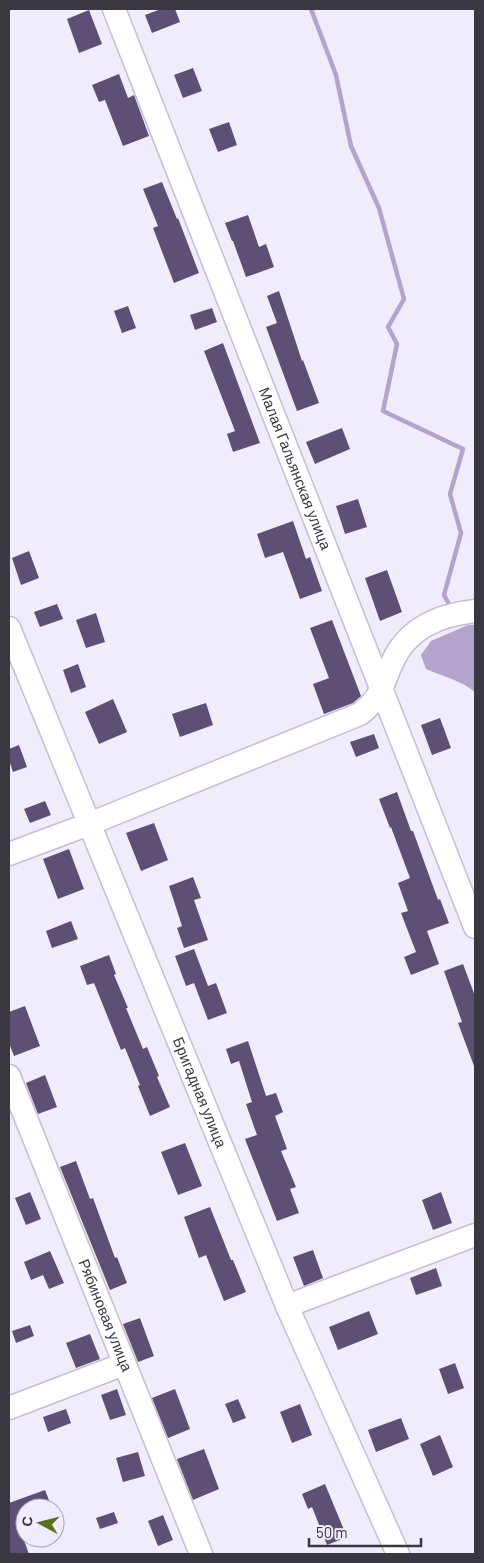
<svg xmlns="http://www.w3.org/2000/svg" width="484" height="1563" viewBox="0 0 484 1563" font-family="Barlow,sans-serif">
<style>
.water{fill:#b3a3cd}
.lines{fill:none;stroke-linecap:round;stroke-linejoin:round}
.stream{stroke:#b3a3cd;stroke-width:4.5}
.building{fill:#5e5075}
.minor-casing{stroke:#c6bcd6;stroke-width:25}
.minor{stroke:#fff;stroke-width:22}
.labels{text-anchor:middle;stroke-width:5;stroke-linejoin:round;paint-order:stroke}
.street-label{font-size:15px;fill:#3b3741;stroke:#f1ecfb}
</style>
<rect width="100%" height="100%" fill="#f1ecfb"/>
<path class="water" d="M 468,625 L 475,625 L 475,692 C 462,681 442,676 426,669 L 421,655 L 431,641 Z"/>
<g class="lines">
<path class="stream" d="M 311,9 L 336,75 L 351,146 L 379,208 L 404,299 L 388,327 L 397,344 L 383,411 L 463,449 L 450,494 L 461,533 L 444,595 L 450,606"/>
</g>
<path class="building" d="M 161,9 L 175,9 L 180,22 L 152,33 L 145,15 Z
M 89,10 L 102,44 L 79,53 L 67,19 Z
M 193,68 L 202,91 L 183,98 L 174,75 Z
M 119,74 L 128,98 L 134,95 L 149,136 L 123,146 L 105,100 L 99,102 L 92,85 Z
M 229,122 L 237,145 L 218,152 L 209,129 Z
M 162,182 L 177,219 L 178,218 L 199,273 L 174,283 L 153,228 L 158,226 L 143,189 Z
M 248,215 L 259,247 L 266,244 L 274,267 L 246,277 L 233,241 L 232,241 L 225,223 Z
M 279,291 L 302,361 L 303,360 L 319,403 L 297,411 L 266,327 L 277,323 L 267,296 Z
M 128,306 L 136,328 L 122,333 L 114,311 Z
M 212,308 L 217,322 L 195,330 L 190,315 Z
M 223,343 L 260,443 L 233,452 L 227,434 L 235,431 L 204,351 Z
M 342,428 L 350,449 L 315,464 L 306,442 Z
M 358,499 L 367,527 L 345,534 L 336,506 Z
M 293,521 L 306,559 L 310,557 L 322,591 L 300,599 L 283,552 L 265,558 L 257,534 Z
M 29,551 L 39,578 L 21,585 L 12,558 Z
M 387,570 L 402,612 L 380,621 L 365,578 Z
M 57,604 L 63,619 L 40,627 L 34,612 Z
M 96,613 L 105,642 L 86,648 L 76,620 Z
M 332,620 L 361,696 L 353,703 L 324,714 L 313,684 L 329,678 L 310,628 Z
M 78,664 L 86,687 L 71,693 L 63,670 Z
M 113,699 L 127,732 L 99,744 L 85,712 Z
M 206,703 L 213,725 L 180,737 L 172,714 Z
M 440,718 L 451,748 L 432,755 L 421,725 Z
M 374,734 L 379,748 L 356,757 L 350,742 Z
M 19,745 L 27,767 L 13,772 L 9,760 L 9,749 Z
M 397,792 L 411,831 L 413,831 L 438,900 L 440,899 L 449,923 L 427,931 L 439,964 L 411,975 L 404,957 L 416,952 L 401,913 L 408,911 L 398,883 L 410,878 L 391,827 L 390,828 L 379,799 Z
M 45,801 L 51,815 L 30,823 L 24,809 Z
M 154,823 L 168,860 L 141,871 L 126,833 Z
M 69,849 L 84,889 L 58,899 L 43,859 Z
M 193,877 L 201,898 L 194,900 L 208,940 L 184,948 L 177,928 L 182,926 L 169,886 Z
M 71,921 L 78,939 L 52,948 L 46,931 Z
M 194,949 L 208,986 L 216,983 L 227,1013 L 208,1020 L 194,983 L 186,986 L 175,956 Z
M 109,955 L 116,974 L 114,975 L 128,1008 L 126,1008 L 143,1049 L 147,1047 L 159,1076 L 157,1077 L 170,1107 L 150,1116 L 138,1086 L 140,1085 L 125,1048 L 121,1050 L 94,983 L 87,985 L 80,966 Z
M 463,964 L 475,996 L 475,1066 L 474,1066 L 458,1023 L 462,1022 L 444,971 Z
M 25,1006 L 40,1046 L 14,1056 L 9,1043 L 9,1012 Z
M 248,1041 L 266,1096 L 276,1093 L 283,1112 L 275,1116 L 287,1149 L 281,1151 L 296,1187 L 290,1189 L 299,1213 L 277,1221 L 245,1139 L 257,1135 L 246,1104 L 252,1102 L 239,1061 L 231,1064 L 226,1049 Z
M 45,1075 L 57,1107 L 38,1114 L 26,1083 Z
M 185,1143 L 202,1186 L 178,1195 L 161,1152 Z
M 76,1161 L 90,1199 L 93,1198 L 115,1258 L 117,1257 L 127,1283 L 110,1290 L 60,1167 Z
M 30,1192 L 41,1219 L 26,1225 L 15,1198 Z
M 441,1192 L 452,1223 L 433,1230 L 422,1200 Z
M 210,1207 L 231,1260 L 233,1260 L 246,1292 L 224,1301 L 206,1255 L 199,1258 L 184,1217 Z
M 313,1250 L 323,1278 L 304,1286 L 293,1257 Z
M 50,1251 L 64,1283 L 49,1289 L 43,1275 L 31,1280 L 24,1262 Z
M 436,1268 L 442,1286 L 416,1295 L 410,1278 Z
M 369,1311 L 378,1334 L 338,1350 L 329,1327 Z
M 140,1318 L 154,1356 L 138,1362 L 123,1324 Z
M 30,1325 L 34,1336 L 16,1343 L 12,1331 Z
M 90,1334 L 100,1359 L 76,1368 L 66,1343 Z
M 455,1363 L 464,1388 L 448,1394 L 439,1369 Z
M 117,1389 L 126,1415 L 110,1420 L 101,1395 Z
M 175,1389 L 190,1429 L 168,1438 L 152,1398 Z
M 238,1399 L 246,1418 L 233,1423 L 225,1404 Z
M 300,1404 L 312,1435 L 292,1443 L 280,1412 Z
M 66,1409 L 71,1423 L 48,1432 L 43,1417 Z
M 401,1418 L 409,1439 L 376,1452 L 368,1430 Z
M 440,1435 L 453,1467 L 433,1476 L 420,1444 Z
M 204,1449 L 219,1489 L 193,1500 L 177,1459 Z
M 138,1452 L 145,1476 L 123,1482 L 116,1458 Z
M 325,1484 L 347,1537 L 327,1545 L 312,1507 L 308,1509 L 302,1494 Z
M 45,1490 L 52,1508 L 25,1508 L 25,1518 L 17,1521 L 29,1554 L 9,1554 L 9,1503 Z
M 114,1512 L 118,1523 L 100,1529 L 96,1518 Z
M 163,1515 L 173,1540 L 158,1546 L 148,1521 Z"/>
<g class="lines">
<defs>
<g id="minor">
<path id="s1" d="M 114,9 L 475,927"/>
<path id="s2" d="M 9,628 L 287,1306 L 398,1554"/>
<path d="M 9,854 L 89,824 L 360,714 C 382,697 381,687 392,663 C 407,628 439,615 475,611"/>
<path id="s3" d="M 9,1076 L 201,1554"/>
<path d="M 287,1306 L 475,1235"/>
<path d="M 9,1408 L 124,1364"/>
</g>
</defs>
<use href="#minor" class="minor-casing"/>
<use href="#minor" class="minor"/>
</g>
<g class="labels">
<g class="street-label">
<text dy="5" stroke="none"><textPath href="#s1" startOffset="494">Малая Гальянская улица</textPath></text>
<text dy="5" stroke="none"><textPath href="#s2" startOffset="502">Бригадная улица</textPath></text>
<text dy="5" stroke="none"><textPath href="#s3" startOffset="258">Рябиновая улица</textPath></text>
</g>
</g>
<rect width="484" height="1563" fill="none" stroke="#3b3741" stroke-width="20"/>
<g transform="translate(40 1523) rotate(277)"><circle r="24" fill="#f1ecfb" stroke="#a8a4b1"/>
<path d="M0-4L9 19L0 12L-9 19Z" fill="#5b6f1d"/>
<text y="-8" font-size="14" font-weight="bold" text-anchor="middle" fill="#3b3741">С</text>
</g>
<path d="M309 1538v8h112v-8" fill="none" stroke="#3b3741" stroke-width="2.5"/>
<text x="316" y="1538" font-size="15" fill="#3b3741" stroke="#f1ecfb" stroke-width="4" paint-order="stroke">50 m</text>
</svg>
